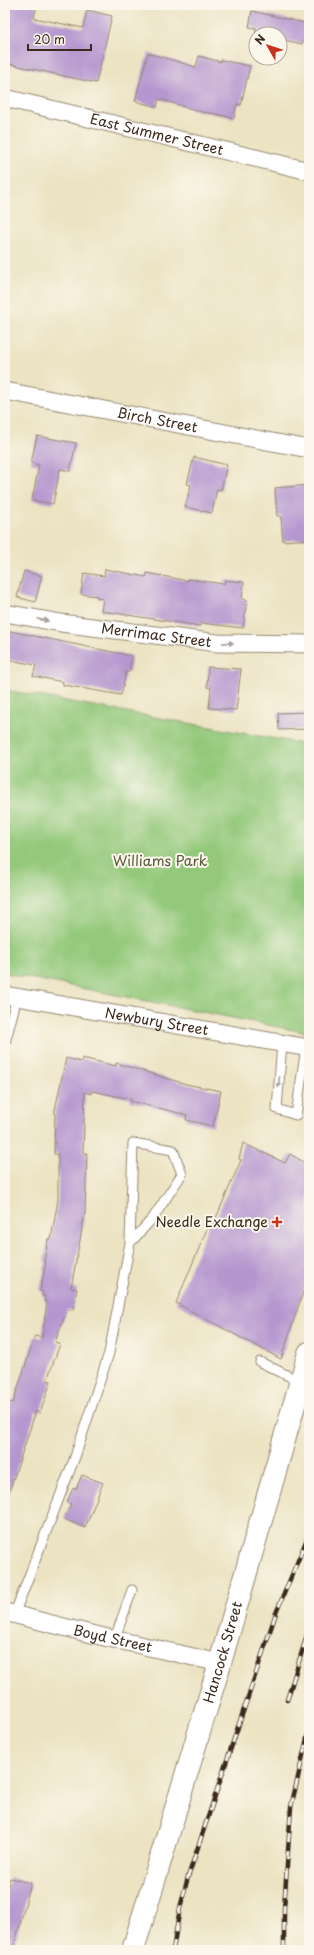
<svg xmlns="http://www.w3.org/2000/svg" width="314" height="1955" viewBox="0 0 314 1955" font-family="'Playpen Sans',sans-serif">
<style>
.green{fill:#94c97b;stroke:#687a4c}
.building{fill:#b597cf}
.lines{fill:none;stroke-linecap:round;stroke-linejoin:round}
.service-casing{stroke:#948670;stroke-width:11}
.minor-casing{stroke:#948670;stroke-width:19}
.primary-casing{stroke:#948670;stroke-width:24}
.service{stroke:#fff;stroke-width:9}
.minor{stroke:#fff;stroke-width:17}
.primary{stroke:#fff;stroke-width:22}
.rail-casing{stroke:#3b2a1e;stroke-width:4.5}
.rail{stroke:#fbf7ec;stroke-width:3;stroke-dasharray:9;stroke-linecap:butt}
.oneway{fill:#a79f9a}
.poi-dot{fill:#c8321e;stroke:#fbf7ec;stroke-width:1.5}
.labels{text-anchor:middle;stroke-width:4;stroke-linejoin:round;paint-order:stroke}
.street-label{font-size:14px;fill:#3b2a1e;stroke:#fbf7ec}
.park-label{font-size:14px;fill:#565a3a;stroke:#fbf7ec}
.poi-label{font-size:14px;fill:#3b2a1e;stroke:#fbf7ec;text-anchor:end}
</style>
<rect width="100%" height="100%" fill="#fbf7ec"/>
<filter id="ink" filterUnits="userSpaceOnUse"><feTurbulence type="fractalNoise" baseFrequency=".025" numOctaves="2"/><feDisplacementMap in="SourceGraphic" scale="8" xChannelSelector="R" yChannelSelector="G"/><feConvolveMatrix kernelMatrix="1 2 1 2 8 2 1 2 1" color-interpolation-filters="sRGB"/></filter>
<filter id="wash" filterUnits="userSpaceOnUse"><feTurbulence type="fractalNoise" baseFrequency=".012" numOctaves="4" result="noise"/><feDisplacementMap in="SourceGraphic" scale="16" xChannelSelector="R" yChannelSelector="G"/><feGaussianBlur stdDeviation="0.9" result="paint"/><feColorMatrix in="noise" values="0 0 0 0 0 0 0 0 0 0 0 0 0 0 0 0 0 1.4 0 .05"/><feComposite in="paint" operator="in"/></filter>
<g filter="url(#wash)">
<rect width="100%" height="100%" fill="#ece3c2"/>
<path class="green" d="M 5,690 L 309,745 L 309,1033 L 5,973 Z"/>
<g id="blocks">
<path class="building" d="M 10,5 L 37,5 L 34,18 L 83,28 L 87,10 L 112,16 L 96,83 L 5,63 L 5,28 Z
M 252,11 L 309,24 L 309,34 L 305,34 L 302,44 L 280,39 L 280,34 L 255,31 L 256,28 L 249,27 Z
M 148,53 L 196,67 L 199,56 L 221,62 L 221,60 L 250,66 L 241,105 L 237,104 L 234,118 L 205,112 L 205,113 L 159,99 L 157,107 L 135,101 Z
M 37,436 L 76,443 L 70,471 L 60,469 L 53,504 L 32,500 L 39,465 L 31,463 Z
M 194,457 L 227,465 L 221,490 L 217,489 L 212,513 L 185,507 L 191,485 L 187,484 Z
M 309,485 L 309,539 L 283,541 L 281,516 L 277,516 L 275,488 Z
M 105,569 L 146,577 L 147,573 L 188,581 L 188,579 L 224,584 L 225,580 L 244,582 L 242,599 L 247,600 L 243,628 L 201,623 L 200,626 L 101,611 L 103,599 L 97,598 L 97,596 L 81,594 L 84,573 L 104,576 Z
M 24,571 L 42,576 L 35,602 L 17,597 Z
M 5,630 L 132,656 L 129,672 L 126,672 L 121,695 L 63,685 L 63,682 L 33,676 L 36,665 L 5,659 Z
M 208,667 L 241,669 L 236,710 L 209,708 L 211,688 L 207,687 Z
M 309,712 L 309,729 L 279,730 L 278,713 Z
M 66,1058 L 81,1062 L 82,1058 L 116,1066 L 116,1063 L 186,1084 L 221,1091 L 213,1126 L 186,1120 L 187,1115 L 130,1101 L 131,1099 L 92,1091 L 91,1094 L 85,1092 L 83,1153 L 87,1153 L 85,1213 L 71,1288 L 77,1289 L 73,1310 L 67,1310 L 55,1342 L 60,1344 L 47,1380 L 51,1381 L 40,1413 L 36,1411 L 8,1495 L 5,1495 L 5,1414 L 9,1402 L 13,1403 L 35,1336 L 42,1338 L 47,1302 L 44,1301 L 45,1296 L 42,1296 L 43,1292 L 40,1291 L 46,1262 L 44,1262 L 48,1239 L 51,1239 L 58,1200 L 58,1154 L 54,1154 L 55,1110 Z
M 243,1143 L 285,1163 L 290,1154 L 309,1165 L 309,1274 L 281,1359 L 176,1303 L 212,1217 L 216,1218 L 241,1160 L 239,1159 Z
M 82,1475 L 103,1483 L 85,1528 L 64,1519 L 71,1504 L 67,1502 L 73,1488 L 76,1489 Z
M 10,1878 L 31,1883 L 13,1950 L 5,1950 L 5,1895 Z"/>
</g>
</g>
<g filter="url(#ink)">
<use href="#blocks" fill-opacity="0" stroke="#948670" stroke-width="1"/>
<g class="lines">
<defs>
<path id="service" d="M 5,1043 L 17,997
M 282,1043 L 277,1109 L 296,1115 L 306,1047
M 260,1362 L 301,1382
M 14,1615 L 75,1457 L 109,1353 L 130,1243 L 133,1143 L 173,1150 L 182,1174 L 153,1218 L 130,1243
M 115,1638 L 132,1590"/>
<g id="minor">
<path id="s1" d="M 5,98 L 309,171"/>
<path id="s2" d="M 5,391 L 309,449"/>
<path id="s3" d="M 5,613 L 61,623 L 218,643 L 309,644"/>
<path id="s4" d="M 5,995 L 309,1048"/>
<path id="s5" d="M 5,1612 L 91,1634 L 220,1663"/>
</g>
<g id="primary">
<path id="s6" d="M 133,1950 L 220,1663 L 309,1353"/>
</g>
</defs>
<use href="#service" class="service-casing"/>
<use href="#minor" class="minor-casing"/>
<use href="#primary" class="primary-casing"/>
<use href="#service" class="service"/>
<use href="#minor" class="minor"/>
<use href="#primary" class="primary"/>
<defs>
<path id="rail" d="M 287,1700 L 309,1629
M 173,1950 L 180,1908 L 188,1877 L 276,1613 L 309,1534
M 284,1950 L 284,1909 L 291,1807 L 309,1730"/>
</defs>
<use href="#rail" class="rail-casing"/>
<use href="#rail" class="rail"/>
</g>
<defs><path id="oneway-solid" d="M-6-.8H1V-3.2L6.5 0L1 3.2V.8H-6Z"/></defs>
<g class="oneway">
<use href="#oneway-solid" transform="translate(43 620) rotate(11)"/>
<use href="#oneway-solid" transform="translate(228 643) rotate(1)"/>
<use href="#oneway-solid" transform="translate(279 1082) rotate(95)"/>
</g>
</g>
<path class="poi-dot" d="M275 1216h4v4h4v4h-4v4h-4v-4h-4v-4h4z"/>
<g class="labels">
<g class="street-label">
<text dy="5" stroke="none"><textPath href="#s1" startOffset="156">East Summer Street</textPath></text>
<text dy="5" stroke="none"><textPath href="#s2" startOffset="155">Birch Street</textPath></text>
<text dy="5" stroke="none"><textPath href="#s3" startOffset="153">Merrimac Street</textPath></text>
<text dy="5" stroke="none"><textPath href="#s4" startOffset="154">Newbury Street</textPath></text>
<text dy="5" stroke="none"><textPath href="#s5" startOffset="111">Boyd Street</textPath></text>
<text dy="5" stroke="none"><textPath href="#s6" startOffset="311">Hancock Street</textPath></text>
</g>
<g class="park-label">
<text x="160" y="866">Williams Park</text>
</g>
<g class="poi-label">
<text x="268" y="1227">Needle Exchange</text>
</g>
</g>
<rect width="314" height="1955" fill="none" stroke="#fbf7ec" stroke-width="20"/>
<g transform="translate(268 46) rotate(309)"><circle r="19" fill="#fbf7ec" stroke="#aea59a"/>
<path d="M0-3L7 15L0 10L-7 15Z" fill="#c8321e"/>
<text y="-6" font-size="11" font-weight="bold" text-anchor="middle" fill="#3b2a1e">N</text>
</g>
<path d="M28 44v6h63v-6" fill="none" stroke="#3b2a1e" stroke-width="2"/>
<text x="34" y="44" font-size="12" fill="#3b2a1e" stroke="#fbf7ec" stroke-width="3" paint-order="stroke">20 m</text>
</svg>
